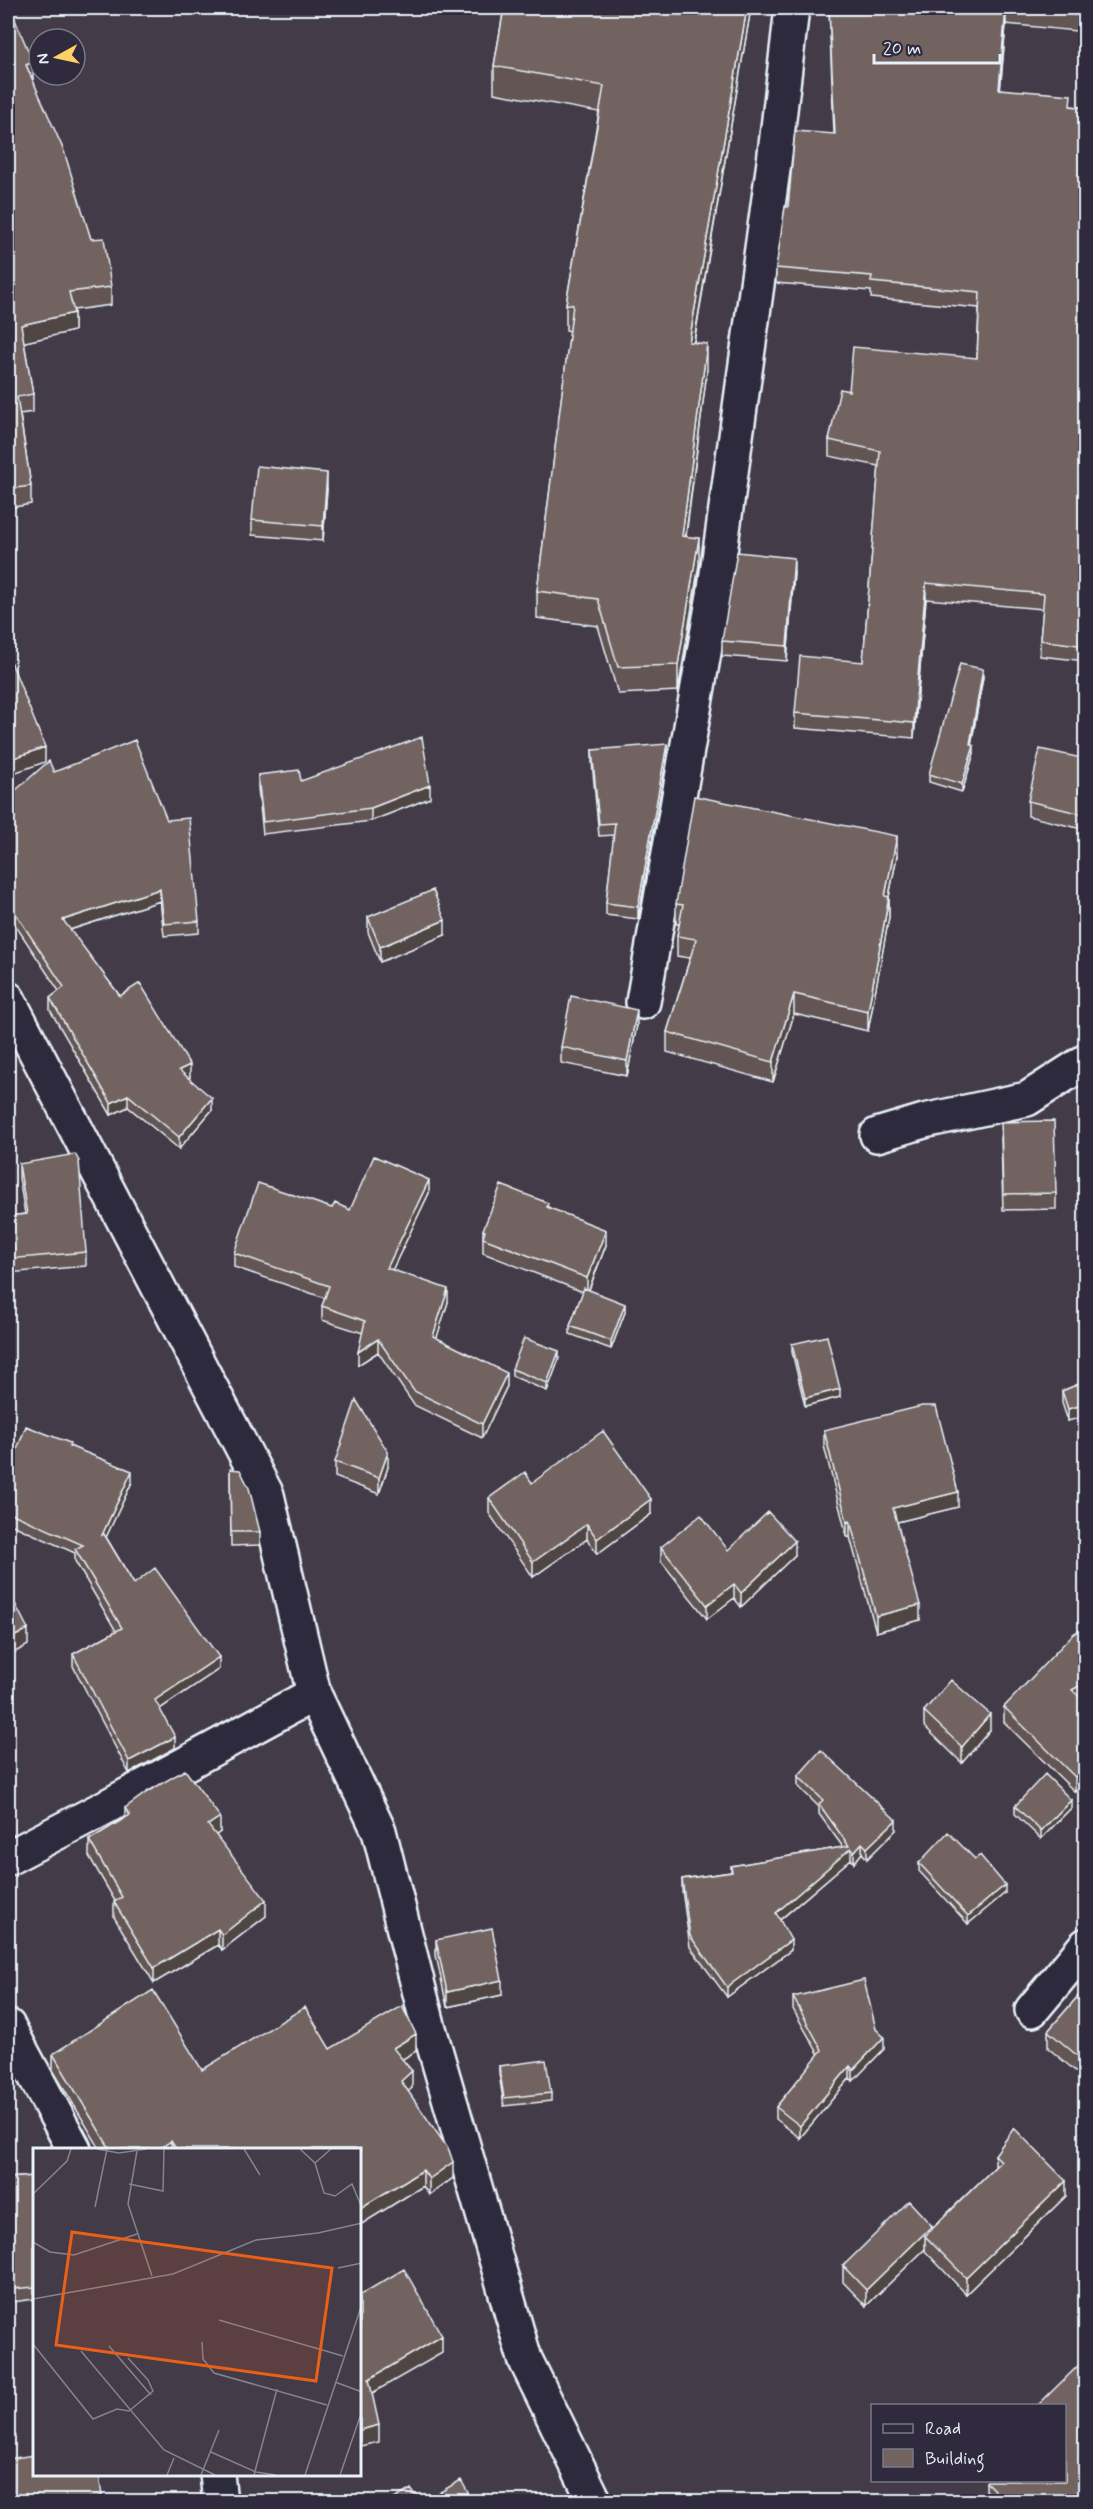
<svg xmlns="http://www.w3.org/2000/svg" width="1093" height="2509" viewBox="0 0 1093 2509" font-family="Mynerve,sans-serif">
<style>
.lines{fill:none;stroke-linecap:round;stroke-linejoin:round}
.minor-casing{stroke:#e8f1f8;stroke-width:38}
.minor{stroke:#2f2a3d;stroke-width:33}
.wall{fill:#625553;stroke:#e8f1f8;stroke-width:1.5}
.shaded-wall{fill:#504543;stroke:#e8f1f8;stroke-width:1.5}
.building{fill:#726360;stroke:#e8f1f8;stroke-width:1.5}
.inset-road{fill:none;stroke:#85848e;stroke-width:1.5}
.view{fill:#e86118;fill-opacity:0.15;stroke:#e86118;stroke-width:3}
.inset-edge{fill:none;stroke:#e8f1f8;stroke-width:3}
</style>
<rect width="100%" height="100%" fill="#433b48"/>
<filter id="ink" filterUnits="userSpaceOnUse"><feTurbulence type="fractalNoise" baseFrequency=".0167" numOctaves="2"/><feDisplacementMap in="SourceGraphic" scale="12" xChannelSelector="R" yChannelSelector="G"/><feConvolveMatrix kernelMatrix="1 2 1 2 8 2 1 2 1" color-interpolation-filters="sRGB"/></filter>
<g filter="url(#ink)">
<g class="lines">
<defs>
<path id="minor" d="M 8,999 L 267,1495 L 314,1694 L 379,1831 L 428,2025 L 525,2359 L 595,2502
M 643,1002 L 714,595 L 774,162 L 792,8
M 877,1135 L 924,1121 L 1027,1099 L 1086,1061
M 8,1858 L 102,1809 L 314,1694
M 1032,2010 L 1086,1945
M 8,2026 L 74,2149
M 217,2474 L 220,2502"/>
</defs>
<use href="#minor" class="minor-casing"/>
<use href="#minor" class="minor"/>
</g>
<path class="wall" d="M 8,8 L 33,80 L 91,239 L 111,287 L 111,305 L 74,310 L 74,331 L 24,342 L 33,394 L 33,412 L 20,414 L 31,486 L 31,504 L 8,508 Z
M 504,8 L 751,8 L 694,343 L 707,371 L 686,537 L 699,564 L 678,691 L 618,694 L 598,626 L 537,618 L 537,591 L 570,331 L 566,330 L 566,304 L 599,112 L 494,93 L 494,66 Z
M 829,8 L 1086,8 L 1086,32 L 1006,24 L 1000,89 L 1071,106 L 1086,108 L 1086,661 L 1040,656 L 1040,640 L 1043,609 L 926,599 L 914,738 L 795,728 L 795,713 L 863,662 L 879,466 L 829,456 L 829,440 L 849,391 L 977,358 L 979,308 L 871,298 L 871,291 L 776,283 L 776,268 L 788,207 L 834,134 Z
M 327,489 L 323,541 L 252,535 L 252,520 Z
M 794,573 L 787,661 L 722,656 L 722,641 Z
M 983,677 L 971,745 L 974,753 L 962,792 L 929,782 L 929,774 Z
M 592,750 L 667,756 L 638,919 L 606,915 L 606,903 L 614,835 L 599,836 L 592,762 Z
M 1086,759 L 1086,830 L 1028,816 L 1028,801 Z
M 54,772 L 199,921 L 199,933 L 164,936 L 160,901 L 70,930 L 120,996 L 190,1077 L 188,1078 L 212,1110 L 179,1149 L 128,1107 L 111,1115 L 50,1010 L 50,998 L 59,991 L 8,914 L 8,797 Z
M 258,775 L 301,781 L 430,798 L 371,821 L 263,834 L 258,788 Z
M 897,856 L 889,897 L 889,917 L 868,1031 L 794,1014 L 773,1082 L 667,1052 L 667,1032 L 690,958 L 677,956 L 677,936 L 679,924 L 676,924 L 676,904 Z
M 368,917 L 445,935 L 380,962 L 368,932 Z
M 637,1025 L 627,1076 L 561,1063 L 561,1047 Z
M 1001,1138 L 1056,1193 L 1056,1209 L 1003,1210 Z
M 19,1164 L 86,1252 L 86,1266 L 8,1273 L 8,1216 L 25,1214 L 19,1178 Z
M 429,1193 L 392,1270 L 448,1302 L 436,1338 L 507,1386 L 482,1438 L 414,1405 L 378,1352 L 358,1365 L 363,1333 L 322,1320 L 322,1306 L 325,1298 L 234,1267 L 234,1253 L 332,1208 L 350,1210 Z
M 548,1207 L 606,1245 L 589,1290 L 625,1312 L 611,1349 L 570,1334 L 570,1326 L 583,1292 L 483,1253 L 483,1230 Z
M 792,1344 L 840,1397 L 805,1406 L 792,1352 Z
M 559,1359 L 547,1391 L 512,1376 L 512,1369 Z
M 1086,1381 L 1068,1421 L 1062,1403 L 1062,1391 Z
M 824,1430 L 958,1507 L 897,1522 L 920,1620 L 876,1632 L 850,1537 L 847,1537 L 824,1446 Z
M 70,1446 L 132,1482 L 106,1537 L 134,1584 L 219,1669 L 160,1709 L 175,1748 L 129,1773 L 73,1666 L 73,1654 L 116,1631 L 75,1561 L 75,1553 L 8,1523 L 8,1461 L 12,1463 Z
M 335,1462 L 388,1467 L 379,1494 L 335,1477 Z
M 230,1469 L 260,1532 L 260,1545 L 231,1546 Z
M 532,1483 L 651,1514 L 597,1554 L 587,1539 L 533,1577 L 489,1513 L 489,1498 Z
M 661,1547 L 728,1550 L 795,1555 L 741,1607 L 734,1598 L 707,1619 L 661,1561 Z
M 1086,1626 L 1086,1697 L 1082,1699 L 1086,1703 L 1086,1782 L 1075,1792 L 1004,1722 L 1004,1707 Z
M 924,1711 L 990,1730 L 962,1763 L 924,1726 Z
M 798,1776 L 896,1830 L 867,1859 L 862,1853 L 854,1863 L 851,1859 L 780,1920 L 791,1950 L 727,1997 L 690,1947 L 682,1890 L 682,1879 L 731,1872 L 731,1866 L 843,1847 L 819,1814 L 819,1807 L 798,1786 Z
M 1015,1806 L 1071,1808 L 1041,1839 L 1015,1814 Z
M 125,1808 L 220,1832 L 216,1835 L 266,1916 L 222,1950 L 218,1945 L 154,1983 L 114,1917 L 114,1902 L 115,1901 L 89,1856 L 89,1840 L 125,1818 Z
M 919,1863 L 1005,1893 L 968,1924 L 919,1871 Z
M 436,1940 L 502,1995 L 447,2007 L 436,1955 Z
M 1086,1987 L 1086,2080 L 1048,2048 L 1048,2031 Z
M 793,1997 L 876,2029 L 884,2049 L 853,2081 L 850,2078 L 800,2138 L 776,2119 L 776,2107 L 819,2055 L 793,2009 Z
M 330,2049 L 416,2051 L 402,2059 L 412,2088 L 408,2091 L 453,2178 L 429,2195 L 423,2186 L 360,2225 L 360,2149 L 100,2149 L 53,2070 L 53,2054 L 202,2070 Z
M 499,2066 L 551,2093 L 551,2101 L 504,2106 L 499,2074 Z
M 995,2155 L 1066,2196 L 966,2294 L 925,2251 L 925,2249 L 866,2306 L 843,2282 L 843,2266 L 932,2228 L 995,2167 Z
M 34,2176 L 34,2299 L 13,2302 L 13,2298 L 8,2298 L 8,2178 Z
M 986,2482 L 1086,2502 L 987,2499 L 986,2498 Z
M 102,2496 L 102,2502 L 8,2502 Z"/>
<path class="shaded-wall" d="M 747,8 L 751,8 L 689,369 L 689,342 Z
M 1006,8 L 1006,24 L 999,105 L 999,89 Z
M 33,62 L 33,80 L 26,65 Z
M 74,313 L 74,331 L 21,343 L 21,325 Z
M 707,344 L 707,371 L 682,563 L 682,536 Z
M 327,473 L 327,489 L 323,541 L 323,526 Z
M 699,538 L 699,564 L 678,691 L 678,665 Z
M 794,558 L 794,573 L 787,661 L 787,646 Z
M 926,583 L 926,599 L 914,738 L 914,723 Z
M 983,669 L 983,677 L 970,752 L 970,744 Z
M 667,744 L 667,756 L 638,919 L 638,907 Z
M 974,746 L 974,753 L 962,792 L 962,784 Z
M 45,747 L 45,762 L 8,775 L 8,760 Z
M 430,785 L 430,798 L 371,821 L 371,808 Z
M 897,836 L 897,856 L 885,916 L 885,896 Z
M 160,889 L 160,901 L 63,932 L 63,920 Z
M 889,897 L 889,917 L 868,1031 L 868,1011 Z
M 445,920 L 445,935 L 380,962 L 380,947 Z
M 794,994 L 794,1014 L 773,1082 L 773,1062 Z
M 637,1010 L 637,1025 L 627,1076 L 627,1061 Z
M 190,1065 L 190,1077 L 179,1083 L 179,1070 Z
M 128,1095 L 128,1107 L 111,1115 L 111,1103 Z
M 212,1098 L 212,1110 L 179,1149 L 179,1137 Z
M 429,1180 L 429,1193 L 387,1281 L 387,1268 Z
M 606,1230 L 606,1245 L 587,1294 L 587,1278 Z
M 448,1289 L 448,1302 L 433,1350 L 433,1336 Z
M 625,1304 L 625,1312 L 611,1349 L 611,1341 Z
M 378,1339 L 378,1352 L 358,1365 L 358,1352 Z
M 559,1351 L 559,1359 L 547,1391 L 547,1383 Z
M 507,1373 L 507,1386 L 482,1438 L 482,1424 Z
M 840,1389 L 840,1397 L 805,1406 L 805,1398 Z
M 1086,1404 L 1086,1416 L 1068,1421 L 1068,1409 Z
M 388,1452 L 388,1467 L 379,1494 L 379,1478 Z
M 132,1471 L 132,1482 L 102,1546 L 102,1535 Z
M 958,1492 L 958,1507 L 893,1523 L 893,1508 Z
M 651,1499 L 651,1514 L 597,1554 L 597,1539 Z
M 850,1521 L 850,1537 L 847,1537 L 847,1522 Z
M 587,1524 L 587,1539 L 533,1577 L 533,1562 Z
M 795,1541 L 795,1555 L 741,1607 L 741,1593 Z
M 734,1584 L 734,1598 L 707,1619 L 707,1605 Z
M 920,1605 L 920,1620 L 876,1632 L 876,1616 Z
M 28,1629 L 28,1645 L 8,1656 L 8,1640 Z
M 219,1657 L 219,1669 L 155,1712 L 155,1700 Z
M 1086,1682 L 1086,1697 L 1072,1705 L 1072,1690 Z
M 990,1714 L 990,1730 L 962,1763 L 962,1747 Z
M 175,1737 L 175,1748 L 129,1773 L 129,1761 Z
M 1086,1766 L 1086,1782 L 1075,1792 L 1075,1777 Z
M 1071,1800 L 1071,1808 L 1041,1839 L 1041,1831 Z
M 220,1817 L 220,1832 L 208,1841 L 208,1825 Z
M 896,1820 L 896,1830 L 867,1859 L 867,1848 Z
M 862,1843 L 862,1853 L 854,1863 L 854,1852 Z
M 851,1848 L 851,1859 L 776,1923 L 776,1913 Z
M 1005,1885 L 1005,1893 L 968,1924 L 968,1916 Z
M 266,1900 L 266,1916 L 222,1950 L 222,1935 Z
M 218,1929 L 218,1945 L 154,1983 L 154,1968 Z
M 791,1940 L 791,1950 L 727,1997 L 727,1987 Z
M 502,1980 L 502,1995 L 447,2007 L 447,1992 Z
M 416,2034 L 416,2051 L 393,2065 L 393,2048 Z
M 884,2037 L 884,2049 L 853,2081 L 853,2070 Z
M 850,2066 L 850,2078 L 800,2138 L 800,2126 Z
M 412,2071 L 412,2088 L 401,2098 L 401,2081 Z
M 171,2141 L 171,2149 L 159,2149 Z
M 453,2162 L 453,2178 L 429,2195 L 429,2179 Z
M 423,2170 L 423,2186 L 360,2225 L 360,2208 Z
M 1066,2181 L 1066,2196 L 966,2294 L 966,2278 Z
M 932,2226 L 932,2242 L 925,2236 L 925,2249 L 866,2306 L 866,2290 Z
M 442,2336 L 442,2353 L 369,2395 L 369,2379 Z
M 379,2425 L 379,2442 L 360,2446 L 360,2430 Z"/>
<path class="building" d="M 8,8 L 10,8 L 33,62 L 26,65 L 64,151 L 91,239 L 104,238 L 111,287 L 69,292 L 74,313 L 21,325 L 33,394 L 17,397 L 31,486 L 8,489 Z
M 504,8 L 747,8 L 689,342 L 707,344 L 682,536 L 699,538 L 678,665 L 618,667 L 598,599 L 537,591 L 573,305 L 566,304 L 604,86 L 494,66 Z
M 829,8 L 1086,8 L 1086,16 L 1006,8 L 999,89 L 1071,95 L 1070,106 L 1086,108 L 1086,646 L 1040,640 L 1044,594 L 926,583 L 914,723 L 795,713 L 800,656 L 863,662 L 880,451 L 829,440 L 840,389 L 849,391 L 853,347 L 977,358 L 980,292 L 871,282 L 872,276 L 776,268 L 785,207 L 788,207 L 795,131 L 835,134 Z
M 257,466 L 327,473 L 323,526 L 252,520 Z
M 737,552 L 794,558 L 787,646 L 722,641 Z
M 11,662 L 45,747 L 8,760 L 8,663 Z
M 960,664 L 983,669 L 970,744 L 974,746 L 962,784 L 929,774 Z
M 422,737 L 430,785 L 371,808 L 263,822 L 258,775 L 299,770 L 301,781 Z
M 135,740 L 167,820 L 189,818 L 199,921 L 164,924 L 160,889 L 63,920 L 120,996 L 140,983 L 190,1065 L 179,1070 L 212,1098 L 179,1137 L 128,1095 L 111,1103 L 50,998 L 64,987 L 8,902 L 8,797 L 49,761 L 54,772 Z
M 667,744 L 638,907 L 606,903 L 615,823 L 599,824 L 592,750 Z
M 1040,749 L 1086,759 L 1086,815 L 1028,801 Z
M 694,796 L 897,836 L 885,896 L 889,897 L 868,1011 L 794,994 L 773,1062 L 667,1032 L 696,939 L 677,936 L 683,905 L 676,904 Z
M 433,890 L 445,920 L 380,947 L 368,917 Z
M 571,996 L 637,1010 L 627,1061 L 561,1047 Z
M 1054,1121 L 1056,1193 L 1003,1194 L 1001,1122 Z
M 75,1154 L 79,1161 L 86,1252 L 8,1259 L 8,1216 L 27,1214 L 19,1164 Z
M 374,1156 L 429,1180 L 387,1268 L 448,1289 L 433,1336 L 507,1373 L 482,1424 L 414,1391 L 378,1339 L 358,1352 L 365,1321 L 322,1306 L 329,1286 L 234,1253 L 258,1183 L 332,1208 L 335,1203 L 350,1210 Z
M 501,1185 L 548,1203 L 547,1207 L 606,1230 L 587,1278 L 483,1238 L 485,1231 L 483,1230 Z
M 584,1288 L 625,1304 L 611,1341 L 570,1326 Z
M 827,1336 L 840,1389 L 805,1398 L 792,1344 Z
M 524,1338 L 559,1351 L 547,1383 L 512,1369 Z
M 1086,1381 L 1086,1404 L 1068,1409 L 1062,1391 Z
M 356,1400 L 388,1452 L 379,1478 L 335,1462 Z
M 922,1406 L 936,1406 L 958,1492 L 893,1508 L 920,1605 L 876,1616 L 850,1521 L 847,1522 L 824,1430 Z
M 26,1426 L 70,1443 L 69,1446 L 132,1471 L 102,1535 L 104,1534 L 134,1584 L 155,1568 L 219,1657 L 155,1700 L 175,1737 L 129,1761 L 73,1654 L 122,1628 L 75,1549 L 83,1545 L 8,1512 L 8,1461 L 12,1463 Z
M 603,1431 L 651,1499 L 597,1539 L 587,1524 L 533,1562 L 489,1498 L 525,1472 L 532,1483 Z
M 230,1469 L 240,1470 L 249,1488 L 260,1532 L 231,1532 Z
M 768,1512 L 795,1541 L 741,1593 L 734,1584 L 707,1605 L 661,1547 L 701,1515 L 728,1550 Z
M 8,1590 L 28,1629 L 8,1640 Z
M 1086,1626 L 1086,1682 L 1072,1690 L 1086,1703 L 1086,1766 L 1075,1777 L 1004,1707 L 1073,1634 Z
M 951,1680 L 990,1714 L 962,1747 L 924,1711 Z
M 821,1750 L 896,1820 L 867,1848 L 862,1843 L 854,1852 L 851,1848 L 776,1913 L 791,1940 L 727,1987 L 690,1936 L 682,1879 L 732,1872 L 731,1866 L 849,1846 L 819,1804 L 823,1800 L 798,1776 Z
M 185,1770 L 220,1817 L 208,1825 L 266,1900 L 222,1935 L 218,1929 L 154,1968 L 114,1902 L 122,1897 L 89,1840 L 130,1815 L 125,1808 L 147,1792 Z
M 1045,1774 L 1071,1800 L 1041,1831 L 1015,1806 Z
M 948,1832 L 975,1859 L 980,1855 L 1005,1885 L 968,1916 L 919,1863 Z
M 492,1928 L 502,1980 L 447,1992 L 436,1940 Z
M 864,1980 L 876,2029 L 884,2037 L 853,2070 L 850,2066 L 800,2126 L 776,2107 L 822,2050 L 793,1997 Z
M 1086,1987 L 1086,2063 L 1048,2031 Z
M 153,1990 L 202,2070 L 305,2007 L 330,2049 L 402,2006 L 416,2034 L 393,2048 L 412,2071 L 401,2081 L 449,2150 L 453,2162 L 429,2179 L 423,2170 L 360,2208 L 360,2149 L 176,2149 L 171,2141 L 159,2149 L 110,2149 L 53,2054 Z
M 546,2060 L 551,2093 L 504,2098 L 499,2066 Z
M 1014,2128 L 1066,2181 L 966,2278 L 925,2236 L 1001,2161 L 995,2155 Z
M 34,2176 L 34,2287 L 13,2289 L 13,2285 L 8,2285 L 8,2178 Z
M 909,2201 L 932,2226 L 866,2290 L 843,2266 Z
M 404,2269 L 442,2336 L 369,2379 L 379,2425 L 360,2430 L 360,2295 Z
M 1086,2358 L 1086,2502 L 985,2502 L 995,2491 L 986,2482 L 987,2481 L 1065,2481 L 1065,2406 L 1037,2406 Z
M 34,2455 L 34,2475 L 99,2475 L 102,2496 L 64,2502 L 8,2502 L 8,2459 Z
M 461,2480 L 473,2502 L 423,2502 Z
M 411,2489 L 419,2502 L 389,2502 Z"/>
</g>
<g transform="translate(33 2148)">
<rect width="328" height="328" fill="#433b48"/>
<path class="inset-road" d="M 64,1 L 86,5 L 113,1M 211,1 L 227,27M 267,1 L 282,15 L 291,45 L 302,48 L 319,36 L 329,60M 104,3 L 95,56 L 119,128M 282,15 L 298,1M 96,36 L 130,43 L 131,1M 0,46 L 34,13 L 38,1M 62,59 L 74,1M 0,94 L 17,104 L 41,107 L 104,86M 305,120 L 329,115M 0,151 L 140,126 L 223,92 L 285,85 L 329,75M 186,172 L 310,208M 169,194 L 170,211 L 181,225 L 294,257M 0,196 L 60,271 L 84,261 L 96,263 L 120,243 L 115,232 L 95,210M 76,198 L 118,247M 48,203 L 131,302 L 182,327M 302,234 L 329,244M 178,304 L 223,324 L 243,327M 134,327 L 141,310M 168,327 L 186,282M 221,327 L 244,241M 272,327 L 329,156M 307,327 L 329,263"/>
<path class="view" d="M 39,84 L 299,120 L 283,233 L 23,197 Z"/>
<rect width="328" height="328" class="inset-edge"/>
</g>
<rect width="1093" height="2509" fill="none" stroke="#2f2a3d" stroke-width="30"/>
<rect x="15" y="15" width="1063" height="2479" fill="none" stroke="#e8f1f8" stroke-width="2" filter="url(#ink)"/>
<rect x="871" y="2404" width="195" height="78" fill="#2f2a3d" stroke="#797a88" stroke-width="1.5"/>
<rect x="883" y="2424" width="30" height="9" fill="#2f2a3d" stroke="#797a88" stroke-width="1.5"/>
<text x="925" y="2434" font-size="18" fill="#e8f1f8">Road</text>
<rect x="883" y="2449" width="30" height="18" fill="#726360" stroke="#797a88" stroke-width="1.5"/>
<text x="925" y="2464" font-size="18" fill="#e8f1f8">Building</text>
<g transform="translate(57 57) rotate(262)"><circle r="28" fill="#2f2a3d" stroke="#797a88" stroke-width="1.5"/>
<path d="M0-4.5L10 22L0 15L-10 22Z" fill="#ffd166"/>
<text y="-9" font-size="16" font-weight="bold" text-anchor="middle" fill="#e8f1f8">N</text>
</g>
<path d="M874 54v9h126v-9" fill="none" stroke="#e8f1f8" stroke-width="3"/>
<text x="883" y="54" font-size="18" fill="#e8f1f8" stroke="#2f2a3d" stroke-width="4.5" paint-order="stroke">20 m</text>
</svg>
